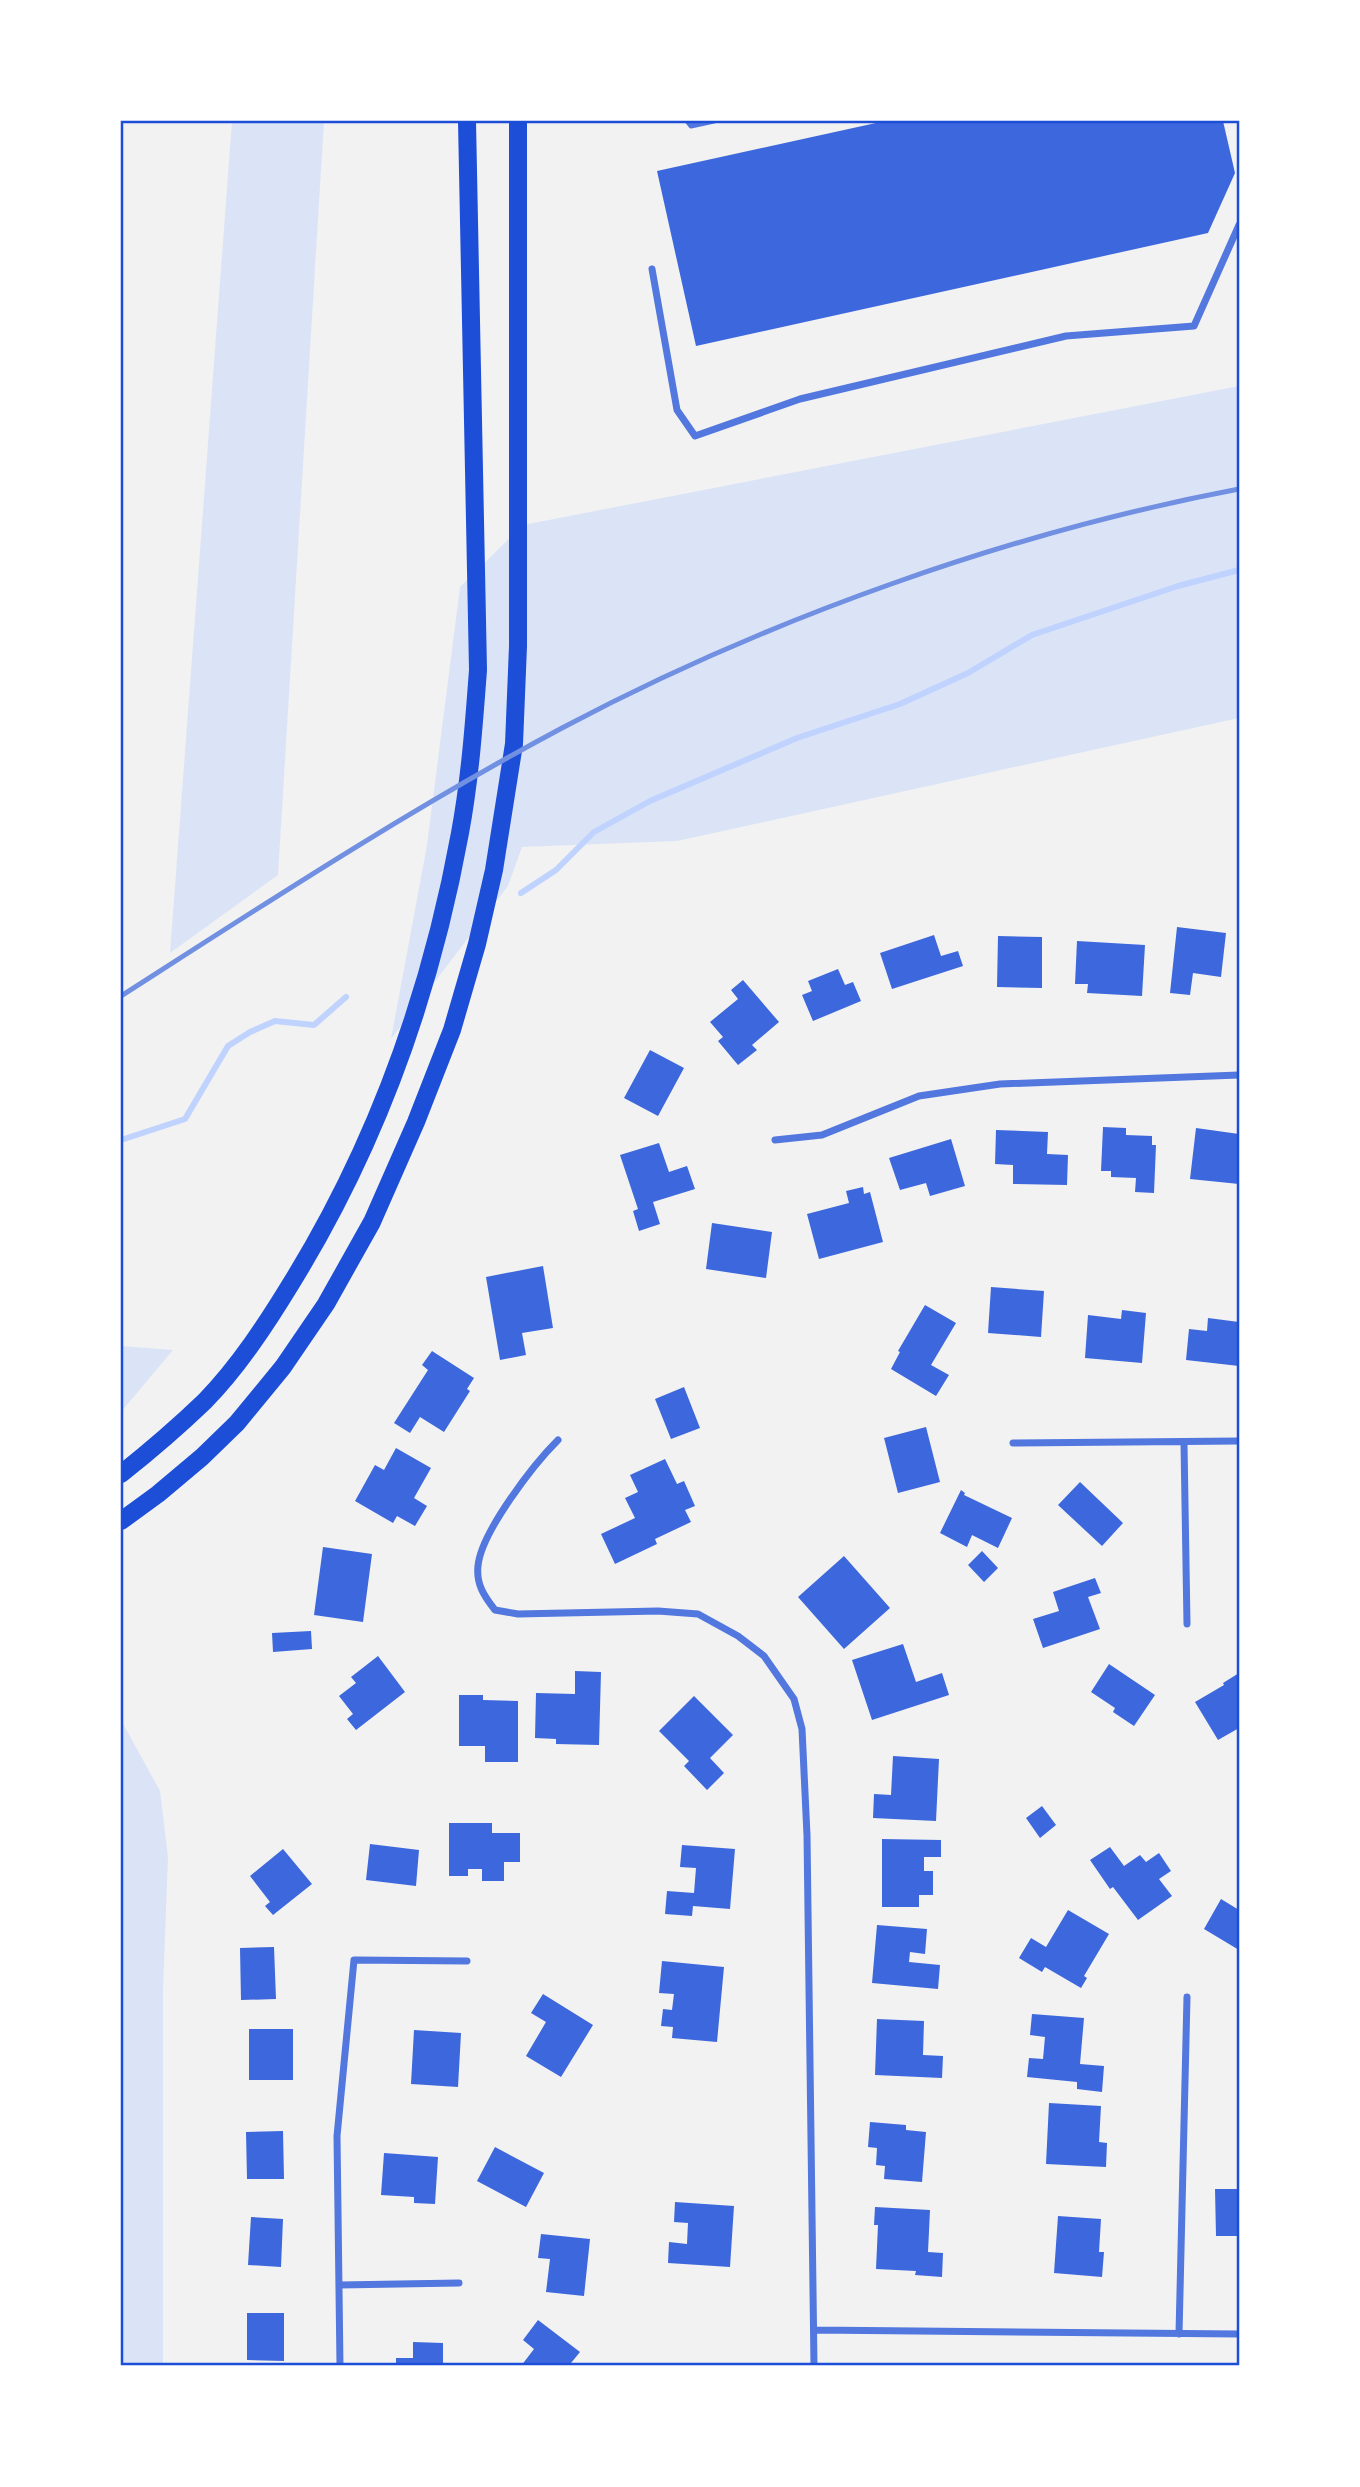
<svg xmlns="http://www.w3.org/2000/svg" width="1360" height="2487" viewBox="0 0 1360 2487" font-family="'Libre Baskerville',serif">
<style>
.green{fill:#dbe4f7}
.lines{fill:none;stroke-linecap:round;stroke-linejoin:round}
.stream{stroke:#bfd3fe;stroke-width:6}
.building{fill:#3d67dc}
.service{stroke:#5277de;stroke-width:5}
.minor{stroke:#5277de;stroke-width:7}
.primary{stroke:#1d4ed8;stroke-width:18}
.rail{stroke:#7290e2;stroke-width:5}
.neatline{fill:none;stroke:#1d4ed8;stroke-width:2.5}
</style>
<rect width="100%" height="100%" fill="#f2f2f2"/>
<path class="green" d="M 232,121 L 324,121 L 278,875 L 170,953 Z
M 1239,386 L 1239,718 L 677,841 L 522,847 L 508,886 L 391,1039 L 427,845 L 460,587 L 523,525 Z
M 121,1346 L 173,1350 L 121,1412 Z
M 121,1720 L 160,1791 L 168,1857 L 163,1990 L 163,2366 L 121,2366 Z"/>
<g class="lines">
<path class="stream" d="M 521,893 L 556,870 L 594,832 L 650,801 L 797,738 L 900,704 L 968,673 L 1032,635 L 1178,586 L 1239,570
M 121,1140 L 185,1119 L 228,1046 L 250,1032 L 275,1021 L 314,1025 L 346,997"/>
</g>
<path class="building" d="M 885,121 L 1223,121 L 1235,173 L 1208,233 L 696,346 L 657,171 Z
M 1177,927 L 1226,933 L 1221,977 L 1193,973 L 1190,995 L 1170,993 Z
M 934,935 L 941,956 L 958,951 L 963,966 L 892,989 L 880,953 Z
M 998,936 L 1042,937 L 1042,988 L 997,987 Z
M 1077,941 L 1145,945 L 1142,996 L 1087,993 L 1088,984 L 1075,984 Z
M 838,969 L 845,985 L 853,982 L 861,1001 L 813,1021 L 802,995 L 812,991 L 808,981 Z
M 743,980 L 779,1022 L 752,1045 L 757,1050 L 738,1065 L 718,1041 L 723,1037 L 710,1022 L 738,999 L 731,990 Z
M 650,1050 L 684,1068 L 658,1116 L 624,1098 Z
M 1103,1127 L 1126,1128 L 1126,1135 L 1152,1136 L 1152,1145 L 1156,1145 L 1154,1193 L 1135,1192 L 1136,1178 L 1111,1177 L 1111,1171 L 1101,1171 Z
M 1196,1128 L 1239,1134 L 1239,1184 L 1190,1179 Z
M 996,1130 L 1048,1132 L 1047,1154 L 1068,1155 L 1067,1185 L 1013,1184 L 1013,1165 L 995,1164 Z
M 951,1139 L 965,1186 L 930,1196 L 926,1183 L 900,1190 L 889,1158 Z
M 659,1143 L 669,1172 L 687,1166 L 695,1189 L 653,1202 L 660,1224 L 639,1231 L 633,1211 L 638,1209 L 620,1155 Z
M 863,1187 L 864,1194 L 870,1192 L 883,1242 L 819,1259 L 807,1214 L 849,1203 L 846,1191 Z
M 712,1223 L 772,1232 L 766,1278 L 706,1269 Z
M 543,1266 L 553,1328 L 522,1333 L 526,1355 L 500,1360 L 486,1277 Z
M 991,1287 L 1044,1291 L 1041,1337 L 988,1333 Z
M 925,1305 L 956,1323 L 931,1365 L 949,1375 L 936,1396 L 891,1369 L 900,1352 L 898,1351 Z
M 1122,1310 L 1146,1313 L 1142,1363 L 1085,1358 L 1088,1315 L 1121,1319 Z
M 1208,1318 L 1239,1322 L 1239,1366 L 1186,1360 L 1189,1329 L 1207,1331 Z
M 432,1351 L 474,1378 L 467,1389 L 470,1391 L 444,1432 L 420,1417 L 410,1433 L 394,1423 L 428,1370 L 422,1365 Z
M 684,1387 L 700,1428 L 671,1439 L 655,1399 Z
M 926,1427 L 940,1482 L 898,1493 L 884,1438 Z
M 396,1448 L 431,1468 L 414,1498 L 427,1506 L 415,1526 L 397,1516 L 393,1523 L 355,1501 L 375,1465 L 384,1470 Z
M 665,1459 L 677,1484 L 684,1481 L 695,1506 L 685,1510 L 691,1522 L 655,1539 L 657,1544 L 615,1564 L 601,1534 L 635,1518 L 625,1498 L 638,1492 L 630,1475 Z
M 1080,1482 L 1123,1523 L 1102,1546 L 1058,1505 Z
M 961,1490 L 965,1493 L 964,1495 L 1012,1518 L 998,1548 L 972,1535 L 967,1547 L 940,1533 Z
M 323,1547 L 372,1554 L 363,1622 L 314,1615 Z
M 982,1551 L 998,1568 L 984,1582 L 968,1565 Z
M 844,1556 L 890,1608 L 844,1649 L 798,1597 Z
M 1095,1578 L 1101,1593 L 1088,1597 L 1100,1629 L 1043,1648 L 1033,1619 L 1059,1611 L 1053,1592 Z
M 311,1631 L 312,1649 L 273,1652 L 272,1633 Z
M 903,1644 L 916,1682 L 942,1673 L 949,1695 L 872,1720 L 852,1660 Z
M 378,1656 L 405,1692 L 356,1730 L 347,1719 L 353,1714 L 339,1696 L 356,1683 L 351,1677 Z
M 1109,1664 L 1155,1695 L 1134,1726 L 1113,1712 L 1115,1708 L 1091,1692 Z
M 575,1671 L 601,1672 L 599,1745 L 556,1744 L 556,1739 L 535,1738 L 536,1693 L 575,1694 Z
M 1239,1673 L 1239,1728 L 1218,1740 L 1195,1702 L 1224,1685 L 1223,1683 Z
M 459,1695 L 483,1695 L 483,1700 L 518,1701 L 518,1762 L 485,1762 L 485,1746 L 459,1746 Z
M 694,1696 L 733,1735 L 710,1758 L 724,1773 L 707,1790 L 684,1766 L 689,1761 L 659,1731 Z
M 893,1756 L 939,1759 L 936,1821 L 873,1818 L 874,1794 L 891,1795 Z
M 1042,1806 L 1056,1825 L 1040,1838 L 1026,1818 Z
M 449,1823 L 492,1823 L 492,1833 L 520,1833 L 520,1862 L 504,1862 L 504,1881 L 482,1881 L 482,1869 L 468,1869 L 468,1876 L 449,1876 Z
M 882,1839 L 941,1840 L 941,1857 L 924,1857 L 924,1871 L 933,1871 L 933,1895 L 919,1895 L 919,1907 L 882,1907 Z
M 370,1844 L 419,1850 L 416,1886 L 366,1880 Z
M 682,1845 L 735,1849 L 730,1909 L 693,1906 L 692,1916 L 665,1914 L 667,1891 L 694,1893 L 696,1868 L 680,1867 Z
M 1110,1847 L 1124,1866 L 1140,1855 L 1146,1862 L 1159,1853 L 1171,1871 L 1159,1879 L 1172,1896 L 1138,1920 L 1113,1887 L 1110,1889 L 1090,1860 Z
M 283,1849 L 312,1884 L 273,1915 L 265,1906 L 270,1902 L 250,1876 Z
M 1221,1899 L 1239,1910 L 1239,1950 L 1204,1929 Z
M 1068,1910 L 1109,1934 L 1084,1976 L 1087,1978 L 1081,1988 L 1045,1967 L 1042,1972 L 1019,1958 L 1031,1938 L 1046,1947 Z
M 877,1925 L 927,1929 L 925,1954 L 910,1952 L 909,1962 L 940,1965 L 938,1989 L 872,1983 Z
M 274,1947 L 276,1999 L 241,2000 L 240,1948 Z
M 662,1961 L 724,1967 L 717,2042 L 672,2038 L 673,2027 L 661,2026 L 663,2009 L 672,2010 L 674,1994 L 659,1993 Z
M 543,1994 L 593,2025 L 561,2077 L 526,2056 L 546,2022 L 531,2013 Z
M 1032,2014 L 1084,2018 L 1080,2064 L 1104,2066 L 1102,2092 L 1077,2089 L 1077,2082 L 1027,2077 L 1029,2058 L 1043,2059 L 1045,2037 L 1030,2035 Z
M 877,2019 L 924,2021 L 923,2055 L 943,2056 L 942,2078 L 875,2075 Z
M 249,2029 L 293,2029 L 293,2080 L 249,2080 Z
M 414,2030 L 461,2033 L 458,2087 L 411,2084 Z
M 1049,2103 L 1101,2106 L 1099,2142 L 1107,2143 L 1106,2167 L 1046,2164 Z
M 870,2122 L 906,2125 L 906,2130 L 926,2132 L 922,2182 L 884,2179 L 885,2166 L 876,2165 L 877,2148 L 868,2147 Z
M 283,2131 L 284,2179 L 247,2179 L 246,2132 Z
M 495,2147 L 544,2173 L 526,2207 L 477,2181 Z
M 384,2153 L 438,2157 L 435,2204 L 414,2203 L 414,2197 L 381,2195 Z
M 1215,2189 L 1239,2189 L 1239,2236 L 1216,2236 Z
M 675,2202 L 734,2206 L 730,2267 L 668,2263 L 669,2242 L 687,2244 L 688,2223 L 674,2222 Z
M 875,2207 L 930,2210 L 928,2252 L 943,2253 L 942,2277 L 915,2275 L 916,2271 L 876,2269 L 878,2225 L 874,2225 Z
M 1058,2216 L 1101,2219 L 1099,2252 L 1104,2252 L 1102,2277 L 1054,2273 Z
M 251,2217 L 283,2219 L 281,2267 L 248,2265 Z
M 541,2234 L 590,2239 L 584,2296 L 546,2292 L 550,2259 L 538,2258 Z
M 247,2313 L 284,2313 L 284,2361 L 247,2360 Z
M 538,2320 L 580,2352 L 571,2363 L 576,2366 L 521,2366 L 534,2349 L 523,2340 Z
M 413,2342 L 443,2343 L 443,2366 L 396,2366 L 396,2358 L 413,2358 Z"/>
<g class="lines">
<path class="service" d="M 687,121 L 691,126 L 714,121"/>
<path class="minor" d="M 652,269 L 677,410 L 695,436 L 800,399 L 1066,336 L 1194,326 L 1239,225
M 775,1140 L 822,1135 L 919,1096 L 1000,1084 L 1239,1075
M 558,1440 C 534,1464 481,1532 478,1566 C 476,1584 484,1596 495,1610 L 518,1614 L 658,1611 L 698,1614 L 738,1636 L 764,1656 L 794,1699 L 802,1729 L 807,1835 L 814,2366
M 1013,1443 L 1239,1441
M 1184,1443 L 1187,1624
M 339,2285 L 459,2283
M 814,2330 L 1239,2334
M 1179,2334 L 1187,1997
M 340,2366 L 337,2136 L 354,1960 L 467,1961"/>
<path class="primary" d="M 121,1474 C 150,1451 178,1427 205,1401 C 239,1366 267,1323 292,1282 C 377,1144 431,992 460,833 C 470,779 474,724 478,670 L 467,121
M 121,1521 L 158,1494 L 202,1457 L 237,1423 L 283,1367 L 326,1304 L 372,1222 L 416,1122 L 452,1030 L 477,944 L 494,870 L 514,744 L 518,646 L 518,121"/>
<path class="rail" d="M 121,996 C 266,903 410,809 562,728 C 767,619 1011,532 1239,489"/>
</g>
<rect width="1360" height="2487" fill="none" stroke="#ffffff" stroke-width="245"/>
<rect x="122" y="122" width="1116" height="2242" class="neatline"/>
</svg>
